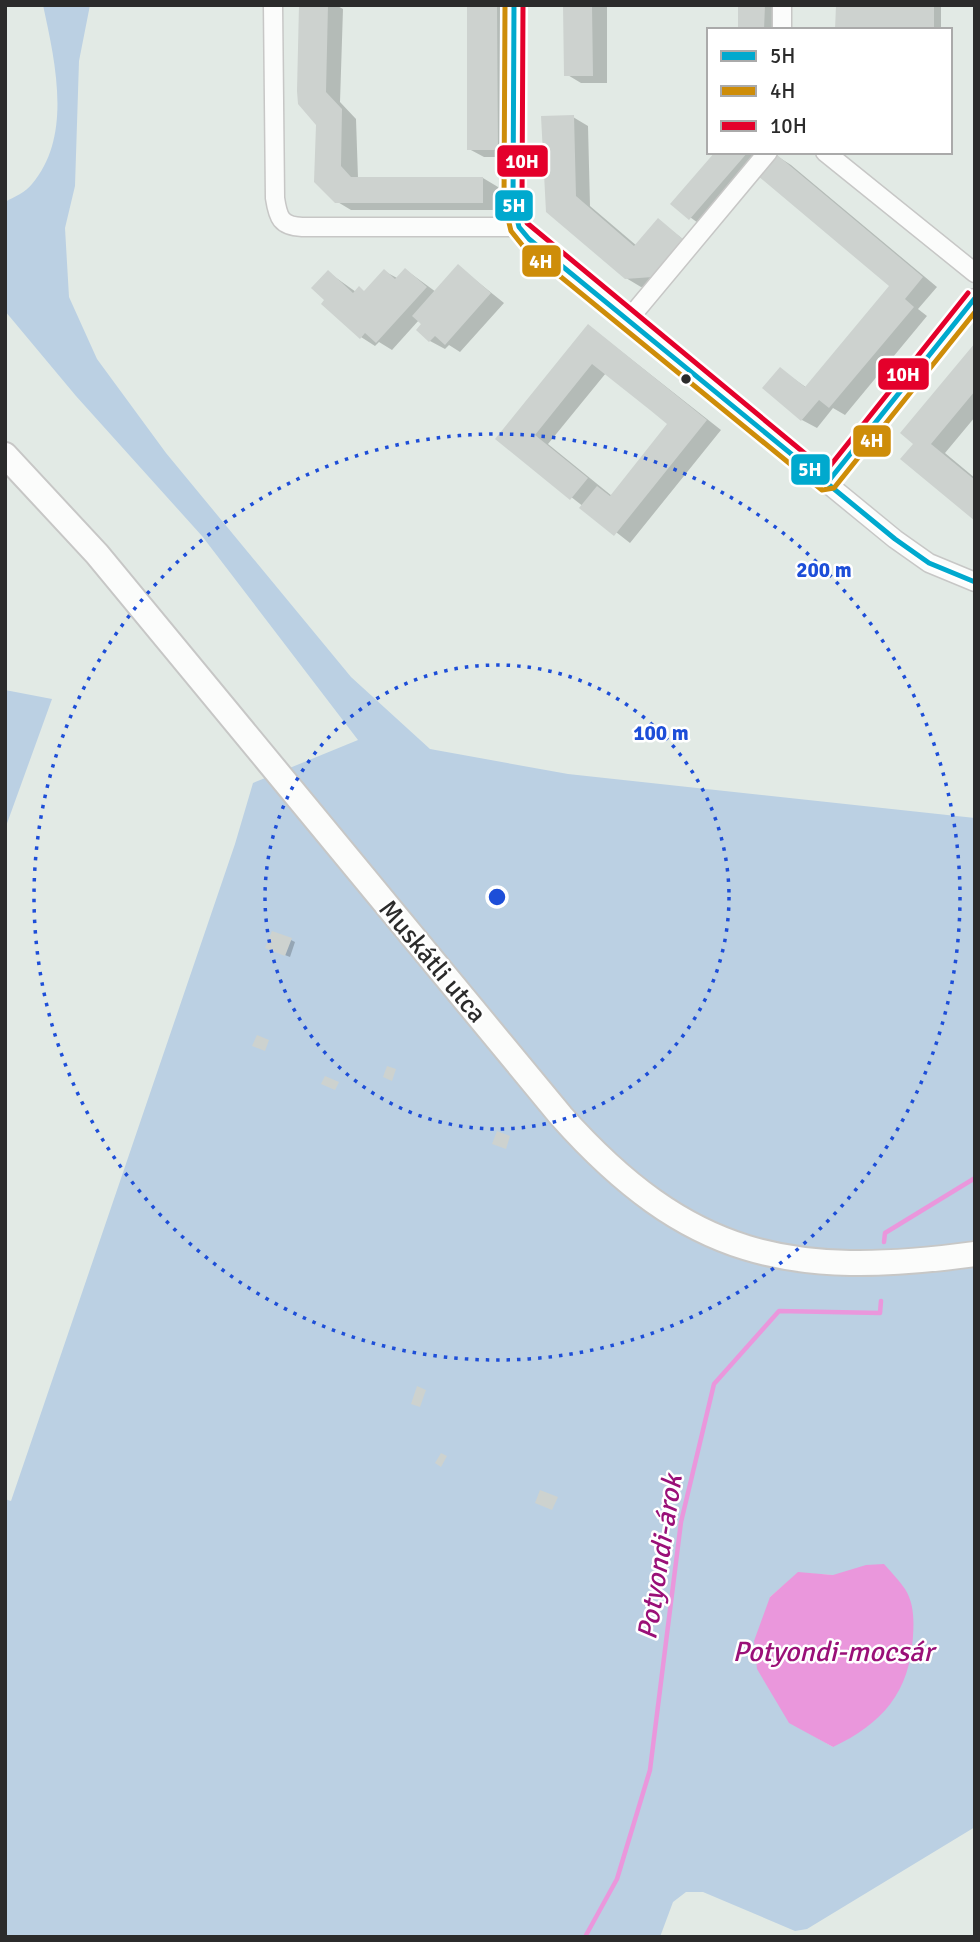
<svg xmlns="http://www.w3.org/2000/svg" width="980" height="1942" viewBox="0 0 980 1942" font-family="Signika,sans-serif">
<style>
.green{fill:#bbd0e3;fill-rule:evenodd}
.water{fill:#ea97dc}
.shadow{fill:#0003;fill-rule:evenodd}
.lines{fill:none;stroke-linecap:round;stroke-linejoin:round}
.stream{stroke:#ea97dc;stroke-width:4.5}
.building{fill:#cdd2cf}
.street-casing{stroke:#c7c7c6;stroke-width:21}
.secondary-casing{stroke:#c7c7c6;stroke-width:28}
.street{stroke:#fbfcfb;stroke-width:18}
.secondary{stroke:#fbfcfb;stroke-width:24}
.bus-1-casing{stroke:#fff;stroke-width:10}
.bus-2-casing{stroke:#fff;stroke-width:10}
.bus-3-casing{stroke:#fff;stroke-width:10}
.bus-1{stroke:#00a9ce;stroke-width:5}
.bus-2{stroke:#ce8d09;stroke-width:5}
.bus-3{stroke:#e4002b;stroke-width:5}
.ring{fill:none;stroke:#1d4ed8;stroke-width:3.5;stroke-dasharray:3.5 7}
.bus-dot{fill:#2b2b2b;stroke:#fff;stroke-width:2.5}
.labels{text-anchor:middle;stroke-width:5;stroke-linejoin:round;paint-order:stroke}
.street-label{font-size:26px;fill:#2b2b2b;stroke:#fff}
.water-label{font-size:28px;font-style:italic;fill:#9a1078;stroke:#fff}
.centre{fill:#1d4ed8;stroke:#fff;stroke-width:3.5}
.ring-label{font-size:21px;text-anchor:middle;font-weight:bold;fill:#1d4ed8;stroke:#fff;stroke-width:5;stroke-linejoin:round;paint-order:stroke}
.line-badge{stroke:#fff;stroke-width:2.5}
.badge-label{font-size:19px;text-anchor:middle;font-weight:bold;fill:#fff}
</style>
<rect width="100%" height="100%" fill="#e2eae5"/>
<path class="green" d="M 43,5 L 90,5 L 79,61 L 75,186 L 65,228 L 69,297 L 97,359 L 166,453 L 351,677 L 430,749 L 568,774 L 975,818 L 975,1827 L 807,1929 L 795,1931 L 703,1892 L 686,1892 L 673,1902 L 660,1937 L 5,1937 L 5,1499 L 11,1501 L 235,844 L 253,783 L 358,740 L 202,536 L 76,396 L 5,311 L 5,202 C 14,197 26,192 32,184 C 73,136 55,61 43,5 ZM 798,1573 L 833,1575 L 833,1747 L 789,1722 L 770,1597 Z
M 5,690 L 52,699 L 5,829 Z"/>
<path class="water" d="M 884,1564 C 891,1572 899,1580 905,1589 C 914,1603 914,1620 913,1636 C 910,1692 882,1724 833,1747 L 789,1723 L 757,1669 L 754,1641 L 770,1597 L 798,1572 L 833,1575 L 866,1565 Z"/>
<path class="shadow" d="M 301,5 L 336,5 L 343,9 L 340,102 L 356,119 L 358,178 L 483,178 L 498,187 L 498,210 L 351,210 L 336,201 L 318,124 Z
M 469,5 L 512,5 L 512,157 L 484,157 L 469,149 Z
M 565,5 L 607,5 L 607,83 L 581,83 L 566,74 Z
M 740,5 L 779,5 L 779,30 L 740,30 Z
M 837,5 L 941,5 L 941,30 L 837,30 Z
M 573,117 L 588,126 L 590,206 L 637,246 L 658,220 L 697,250 L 668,284 L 641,287 L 626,278 L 548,212 Z
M 717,152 L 770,152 L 705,228 L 672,204 Z
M 777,156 L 791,165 L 937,287 L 918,309 L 927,316 L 845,415 L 833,408 L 817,428 L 802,420 L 780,369 L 807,388 L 892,286 Z
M 458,266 L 504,303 L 460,352 L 449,345 L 445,349 L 430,341 L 419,320 L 392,350 L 379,342 L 375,346 L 361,337 L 326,300 L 328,272 L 356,292 L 365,292 L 384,271 L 397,278 L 406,270 L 436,292 Z
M 589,326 L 721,430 L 630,543 L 497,439 ZM 606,373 L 670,424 L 612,496 L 548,444 Z
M 975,346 L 975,417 L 945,453 L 975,478 L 975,519 L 915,444 Z
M 291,940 L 295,942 L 290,957 L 272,950 Z"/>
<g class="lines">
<path class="stream" d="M 884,1242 L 885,1233 L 975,1178
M 585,1937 L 617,1879 L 650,1770 L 681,1522 L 714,1384 L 779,1311 L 880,1313 L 881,1301"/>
</g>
<path class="building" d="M 299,5 L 328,5 L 326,92 L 342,109 L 341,166 L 351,177 L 483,177 L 483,203 L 335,203 L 314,182 L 316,125 L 298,104 L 297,91 Z
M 467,5 L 497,5 L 498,150 L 467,150 Z
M 563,5 L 592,5 L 593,76 L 564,76 Z
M 738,5 L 765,5 L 764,30 L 738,30 Z
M 836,5 L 934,5 L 934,30 L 835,30 Z
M 574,115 L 576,196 L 634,246 L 658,218 L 684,240 L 653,277 L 625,279 L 546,212 L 541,116 Z
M 715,152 L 748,152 L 689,220 L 670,204 Z
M 776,154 L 923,277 L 905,299 L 914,307 L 829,408 L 819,400 L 801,421 L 762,388 L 780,367 L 805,387 L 889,286 L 758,176 Z
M 458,264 L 491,293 L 445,345 L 435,336 L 429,342 L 416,330 L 421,324 L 412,316 Z
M 405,268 L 427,287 L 376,343 L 365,333 L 360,339 L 321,304 L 324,300 L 311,288 L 328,270 L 353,293 L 359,286 L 364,291 L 384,269 L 395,279 Z
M 588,324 L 707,420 L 614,536 L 579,508 L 597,486 L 610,496 L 667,424 L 650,410 L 592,364 L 535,435 L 588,478 L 570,500 L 495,439 Z
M 975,343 L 975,391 L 931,444 L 975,480 L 975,521 L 900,459 L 913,444 L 900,433 Z
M 272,931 L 292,938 L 285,956 L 265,948 Z
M 257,1035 L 269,1040 L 265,1051 L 252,1046 Z
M 387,1066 L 396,1069 L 392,1081 L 383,1077 Z
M 325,1076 L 339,1082 L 335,1090 L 321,1084 Z
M 497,1131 L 510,1136 L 506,1149 L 492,1144 Z
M 417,1386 L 426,1390 L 420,1407 L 411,1404 Z
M 441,1453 L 447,1456 L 441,1467 L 435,1463 Z
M 540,1490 L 558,1497 L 552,1510 L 535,1503 Z"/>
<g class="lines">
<defs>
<path id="street" d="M 273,5 L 275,198 C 278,218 281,226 302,227 L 519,227
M 514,5 L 513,202 L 519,227 L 529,239 L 895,539 L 929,563 L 975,582
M 782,30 L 782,5
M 825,152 L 975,273
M 628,320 L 768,152
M 827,483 L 975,298"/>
<path id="secondary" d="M 5,455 L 97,554 L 561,1116 C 688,1258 790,1279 975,1254"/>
</defs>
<use href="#street" class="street-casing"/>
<use href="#secondary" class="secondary-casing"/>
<use href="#street" class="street"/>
<use href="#secondary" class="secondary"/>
<defs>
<path id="bus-1" d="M 514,5 L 513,202 L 519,227 L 529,239 L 895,539 L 929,563 L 975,582
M 827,483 L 975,298"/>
<path id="bus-2" d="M 505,5 L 504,202 L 511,231 L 523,246 L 822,490 L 834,488 L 975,312"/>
<path id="bus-3" d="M 523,5 L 522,201 L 527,223 L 826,471 L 968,293"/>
</defs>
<use href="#bus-1" class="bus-1-casing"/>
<use href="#bus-2" class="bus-2-casing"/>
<use href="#bus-3" class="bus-3-casing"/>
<use href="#bus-1" class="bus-1"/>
<use href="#bus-2" class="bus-2"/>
<use href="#bus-3" class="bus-3"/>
</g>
<g class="ring">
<circle cx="497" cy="897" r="232"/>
<circle cx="497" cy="897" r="463"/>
</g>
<circle class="bus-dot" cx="686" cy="379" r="6"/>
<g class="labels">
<g class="street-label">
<text transform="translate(433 961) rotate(50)" y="9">Muskátli utca</text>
</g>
<g class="water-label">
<text transform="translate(659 1557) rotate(-81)" y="10">Potyondi-árok</text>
<text x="833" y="1661">Potyondi-mocsár</text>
</g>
</g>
<circle cx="497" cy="897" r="10" class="centre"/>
<g class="ring-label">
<text x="824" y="577">200 m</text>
<text x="661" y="740">100 m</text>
</g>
<g class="line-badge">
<rect x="496" y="144" width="53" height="34" rx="7" fill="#e4002b"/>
<rect x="494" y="189" width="40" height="33" rx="7" fill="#00a9ce"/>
<rect x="521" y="244" width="41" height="34" rx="7" fill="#ce8d09"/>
<rect x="877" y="357" width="53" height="34" rx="7" fill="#e4002b"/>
<rect x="852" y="424" width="40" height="34" rx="7" fill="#ce8d09"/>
<rect x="790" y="453" width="41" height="33" rx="7" fill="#00a9ce"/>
</g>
<g class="badge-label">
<text x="522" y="168">10H</text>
<text x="514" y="212">5H</text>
<text x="541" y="268">4H</text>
<text x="903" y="381">10H</text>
<text x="872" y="447">4H</text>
<text x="810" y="476">5H</text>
</g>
<rect width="980" height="1942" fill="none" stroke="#2b2b2b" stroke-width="14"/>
<rect x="707" y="28" width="245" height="126" fill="#ffffff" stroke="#aaaaaa" stroke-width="2"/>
<rect x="721" y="51" width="35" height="10" fill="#00a9ce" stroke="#aaaaaa" stroke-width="2"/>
<text x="770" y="63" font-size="21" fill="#2b2b2b">5H</text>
<rect x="721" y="86" width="35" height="10" fill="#ce8d09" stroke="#aaaaaa" stroke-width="2"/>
<text x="770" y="98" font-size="21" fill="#2b2b2b">4H</text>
<rect x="721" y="121" width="35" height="10" fill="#e4002b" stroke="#aaaaaa" stroke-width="2"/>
<text x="770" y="133" font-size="21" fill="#2b2b2b">10H</text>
</svg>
